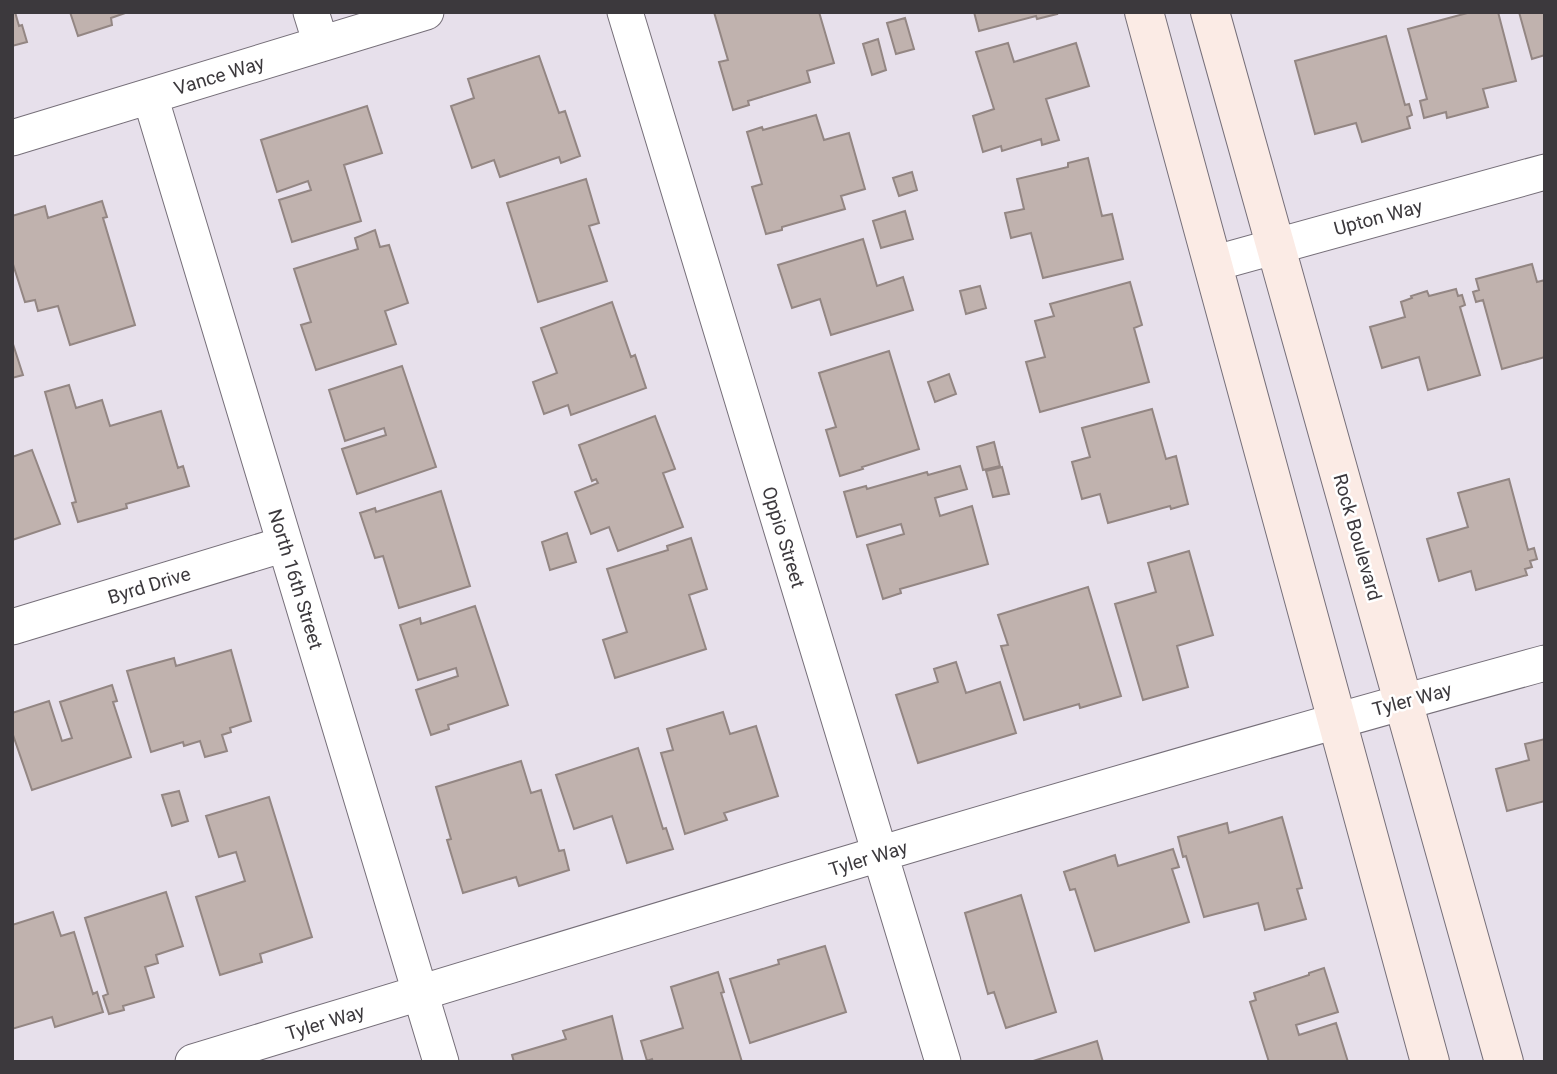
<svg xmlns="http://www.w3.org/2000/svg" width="1557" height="1074" viewBox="0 0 1557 1074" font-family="Roboto,sans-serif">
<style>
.building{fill:#c0b2ae;stroke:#938683;stroke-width:2}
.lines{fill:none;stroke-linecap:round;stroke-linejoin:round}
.minor-casing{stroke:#766f79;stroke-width:37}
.secondary-casing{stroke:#766f79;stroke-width:40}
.minor{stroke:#fff;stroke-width:35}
.secondary{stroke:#fbebe5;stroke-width:38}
.labels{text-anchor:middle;stroke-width:5;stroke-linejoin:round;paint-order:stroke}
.street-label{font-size:19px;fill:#3c393d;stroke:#fff}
</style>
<rect width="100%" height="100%" fill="#e7e0eb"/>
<path class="building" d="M 12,12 L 15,12 L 19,26 L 22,25 L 27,42 L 12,46 Z
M 70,12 L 128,12 L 111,18 L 112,25 L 78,36 Z
M 714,12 L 819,12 L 834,63 L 807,71 L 810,82 L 748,101 L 749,105 L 733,110 L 719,62 L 728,60 Z
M 974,12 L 1056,12 L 1057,14 L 1037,19 L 1036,16 L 979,31 Z
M 1471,12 L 1498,12 L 1516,81 L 1483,89 L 1488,107 L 1447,118 L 1446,112 L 1424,118 L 1420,101 L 1427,99 L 1408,29 Z
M 1519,12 L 1545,12 L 1545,55 L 1532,59 Z
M 905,18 L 914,49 L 896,54 L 887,23 Z
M 1386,36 L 1405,105 L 1409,104 L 1412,115 L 1407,117 L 1410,128 L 1362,142 L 1356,123 L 1315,134 L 1295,61 Z
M 878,39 L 886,70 L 872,75 L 863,44 Z
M 1008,43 L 1014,62 L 1076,43 L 1089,86 L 1046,99 L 1059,140 L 1042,145 L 1041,139 L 1002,151 L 1001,146 L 983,152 L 973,116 L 994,109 L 976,52 Z
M 539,56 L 559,113 L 565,111 L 580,156 L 561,163 L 559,157 L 500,177 L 494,160 L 472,168 L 451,106 L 474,98 L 468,79 Z
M 367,106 L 382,153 L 344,165 L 361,221 L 292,242 L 279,200 L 311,190 L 308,181 L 277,192 L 261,140 Z
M 816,115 L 824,140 L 849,133 L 865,189 L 841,196 L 845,209 L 782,227 L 782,230 L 766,234 L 752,187 L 762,184 L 747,132 L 762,127 L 763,130 Z
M 1088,158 L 1102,216 L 1112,214 L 1123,259 L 1043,278 L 1031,233 L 1011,238 L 1005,213 L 1024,209 L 1017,179 L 1068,167 L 1068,163 Z
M 912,172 L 917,190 L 899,196 L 893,178 Z
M 586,179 L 599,223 L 589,226 L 607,281 L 538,302 L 507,203 Z
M 102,201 L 107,217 L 103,218 L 135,325 L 70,345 L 58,306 L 38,311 L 35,300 L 25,302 L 12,261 L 12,216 L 45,206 L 48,218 Z
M 905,211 L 913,239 L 881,248 L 873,221 Z
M 375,230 L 380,247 L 389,245 L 408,303 L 385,311 L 396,344 L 316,370 L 301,325 L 311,322 L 294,269 L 358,249 L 355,238 Z
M 863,239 L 877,286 L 903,277 L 913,310 L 831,335 L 820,299 L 792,308 L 778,265 Z
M 1532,264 L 1537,282 L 1545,280 L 1545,357 L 1502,369 L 1483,300 L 1476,302 L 1473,292 L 1479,290 L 1476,279 Z
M 1130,282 L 1142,325 L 1134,328 L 1149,382 L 1040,412 L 1026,362 L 1045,357 L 1035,321 L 1054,316 L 1050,304 Z
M 980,286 L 986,308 L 966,314 L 960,291 Z
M 1456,289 L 1458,296 L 1462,295 L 1465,305 L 1460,307 L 1480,375 L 1428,390 L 1419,357 L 1382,368 L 1370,327 L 1405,317 L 1401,302 L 1412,298 L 1411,296 L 1427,291 L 1429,296 Z
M 612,302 L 631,357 L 635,355 L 646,388 L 571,415 L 568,405 L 544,414 L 533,382 L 557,373 L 541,328 Z
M 12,341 L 23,375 L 12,378 Z
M 889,351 L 919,449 L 862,467 L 863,469 L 840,476 L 826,430 L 836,427 L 819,373 Z
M 402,366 L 436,467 L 357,494 L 342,449 L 386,435 L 384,428 L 345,441 L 329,390 Z
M 949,374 L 956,394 L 935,402 L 928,382 Z
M 69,385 L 76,408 L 102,400 L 110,426 L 161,411 L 178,468 L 183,466 L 189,486 L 126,504 L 127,508 L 78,522 L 72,503 L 76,502 L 45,392 Z
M 1152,409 L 1166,459 L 1176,456 L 1188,504 L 1171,509 L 1170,506 L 1108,523 L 1100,494 L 1082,499 L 1072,462 L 1090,457 L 1082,428 Z
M 655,416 L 675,469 L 663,473 L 683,527 L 618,551 L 609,527 L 591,534 L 575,492 L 598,483 L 596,479 L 592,481 L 579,445 Z
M 994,442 L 1000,466 L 983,470 L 977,447 Z
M 32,450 L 60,524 L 12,540 L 12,457 Z
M 960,466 L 967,489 L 935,498 L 940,516 L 972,506 L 988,564 L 900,589 L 901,593 L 883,599 L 867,545 L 904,534 L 901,524 L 857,537 L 844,492 L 866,486 L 867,489 L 927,472 L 928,475 Z
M 1002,467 L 1009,494 L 993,497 L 986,471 Z
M 1509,479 L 1528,550 L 1534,548 L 1537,559 L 1530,561 L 1532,567 L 1525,569 L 1527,575 L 1476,590 L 1471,571 L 1439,581 L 1427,539 L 1468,527 L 1458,493 Z
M 441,491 L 470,586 L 399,608 L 383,556 L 375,558 L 360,513 L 375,508 L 376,512 Z
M 567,533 L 576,562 L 550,570 L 542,542 Z
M 691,538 L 707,589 L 689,595 L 706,649 L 615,678 L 603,640 L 627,632 L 607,569 L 668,550 L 667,546 Z
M 1189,551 L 1213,635 L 1177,646 L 1188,687 L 1143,700 L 1115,604 L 1156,592 L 1148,563 Z
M 1088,587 L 1121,696 L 1080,708 L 1079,704 L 1024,720 L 1001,646 L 1008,645 L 998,615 Z
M 475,606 L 508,705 L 448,725 L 449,729 L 431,735 L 416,690 L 458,676 L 456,668 L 418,680 L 400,625 L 420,618 L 421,624 Z
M 231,650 L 251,721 L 230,728 L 231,732 L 222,735 L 227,751 L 205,757 L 200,741 L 184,746 L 183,742 L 151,752 L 127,671 L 174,658 L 176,666 Z
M 956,662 L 966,693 L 1000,682 L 1016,733 L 918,763 L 896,695 L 938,682 L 934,669 Z
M 112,685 L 117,701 L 113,702 L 131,757 L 32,790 L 12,732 L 12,713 L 49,701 L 62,741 L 72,738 L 60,702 Z
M 723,712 L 730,734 L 756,726 L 778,796 L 724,813 L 727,820 L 685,834 L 661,753 L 673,750 L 667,729 Z
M 1545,739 L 1545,801 L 1507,811 L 1496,769 L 1529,760 L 1525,744 Z
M 638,748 L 663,829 L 666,828 L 673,849 L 627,863 L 612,816 L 574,829 L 556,775 Z
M 521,761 L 531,793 L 541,790 L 559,851 L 564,850 L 569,870 L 519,886 L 516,877 L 463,893 L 447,840 L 451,839 L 436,787 Z
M 179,791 L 188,821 L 172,826 L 162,795 Z
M 269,797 L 312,937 L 260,954 L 262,962 L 220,975 L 196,897 L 245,881 L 236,852 L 219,857 L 206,816 Z
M 1282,817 L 1302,888 L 1297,889 L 1306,919 L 1265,930 L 1258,903 L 1204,917 L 1186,856 L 1183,857 L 1178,837 L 1227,823 L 1229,833 Z
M 1173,849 L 1179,867 L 1172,869 L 1189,922 L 1095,951 L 1075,889 L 1070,890 L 1064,872 L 1115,855 L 1118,866 Z
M 166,892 L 183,946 L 156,955 L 158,963 L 145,967 L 154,997 L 123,1006 L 124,1010 L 109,1014 L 103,996 L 108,994 L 85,918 Z
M 1021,895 L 1056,1012 L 1006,1028 L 994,992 L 988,994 L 965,913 Z
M 53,912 L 61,936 L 74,932 L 93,994 L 97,992 L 103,1012 L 55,1027 L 52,1017 L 12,1029 L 12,925 Z
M 825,946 L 846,1012 L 750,1043 L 730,979 L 779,964 L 778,960 Z
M 1324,968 L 1338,1012 L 1296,1025 L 1299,1035 L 1336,1023 L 1348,1062 L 1269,1062 L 1250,1002 L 1256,1000 L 1254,993 L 1309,975 L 1309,973 Z
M 718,972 L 724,992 L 721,993 L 742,1062 L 653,1062 L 652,1059 L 647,1061 L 641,1041 L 683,1028 L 671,987 Z
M 612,1016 L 623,1062 L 514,1062 L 512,1055 L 566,1039 L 563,1031 Z
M 1097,1041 L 1103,1062 L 1030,1062 Z"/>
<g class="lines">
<defs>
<path id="minor" d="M 311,12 L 321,44
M 625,12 L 943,1062
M 150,96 L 441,1062
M 12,138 L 426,12
M 1212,264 L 1545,172
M 12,627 L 285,544
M 193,1062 C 643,925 1091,787 1545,663"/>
<path id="secondary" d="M 1144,12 L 1430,1062
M 1210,12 L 1504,1062"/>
</defs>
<use href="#minor" class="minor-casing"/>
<use href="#secondary" class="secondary-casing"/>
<use href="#minor" class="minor"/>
<use href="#secondary" class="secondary"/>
</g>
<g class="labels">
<g class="street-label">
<text transform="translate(219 75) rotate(-17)" y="7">Vance Way</text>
<text transform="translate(1378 217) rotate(-15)" y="7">Upton Way</text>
<text transform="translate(784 537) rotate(73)" y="7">Oppio Street</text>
<text transform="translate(1358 537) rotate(74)" y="7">Rock Boulevard</text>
<text transform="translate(296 579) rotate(73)" y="7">North 16th Street</text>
<text transform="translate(149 585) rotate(-17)" y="7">Byrd Drive</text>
<text transform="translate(1412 699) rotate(-15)" y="7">Tyler Way</text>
<text transform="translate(868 858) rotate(-17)" y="7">Tyler Way</text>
<text transform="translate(325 1022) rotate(-17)" y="7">Tyler Way</text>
</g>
</g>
<rect width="1557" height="1074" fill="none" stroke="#3c393d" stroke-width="28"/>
</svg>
